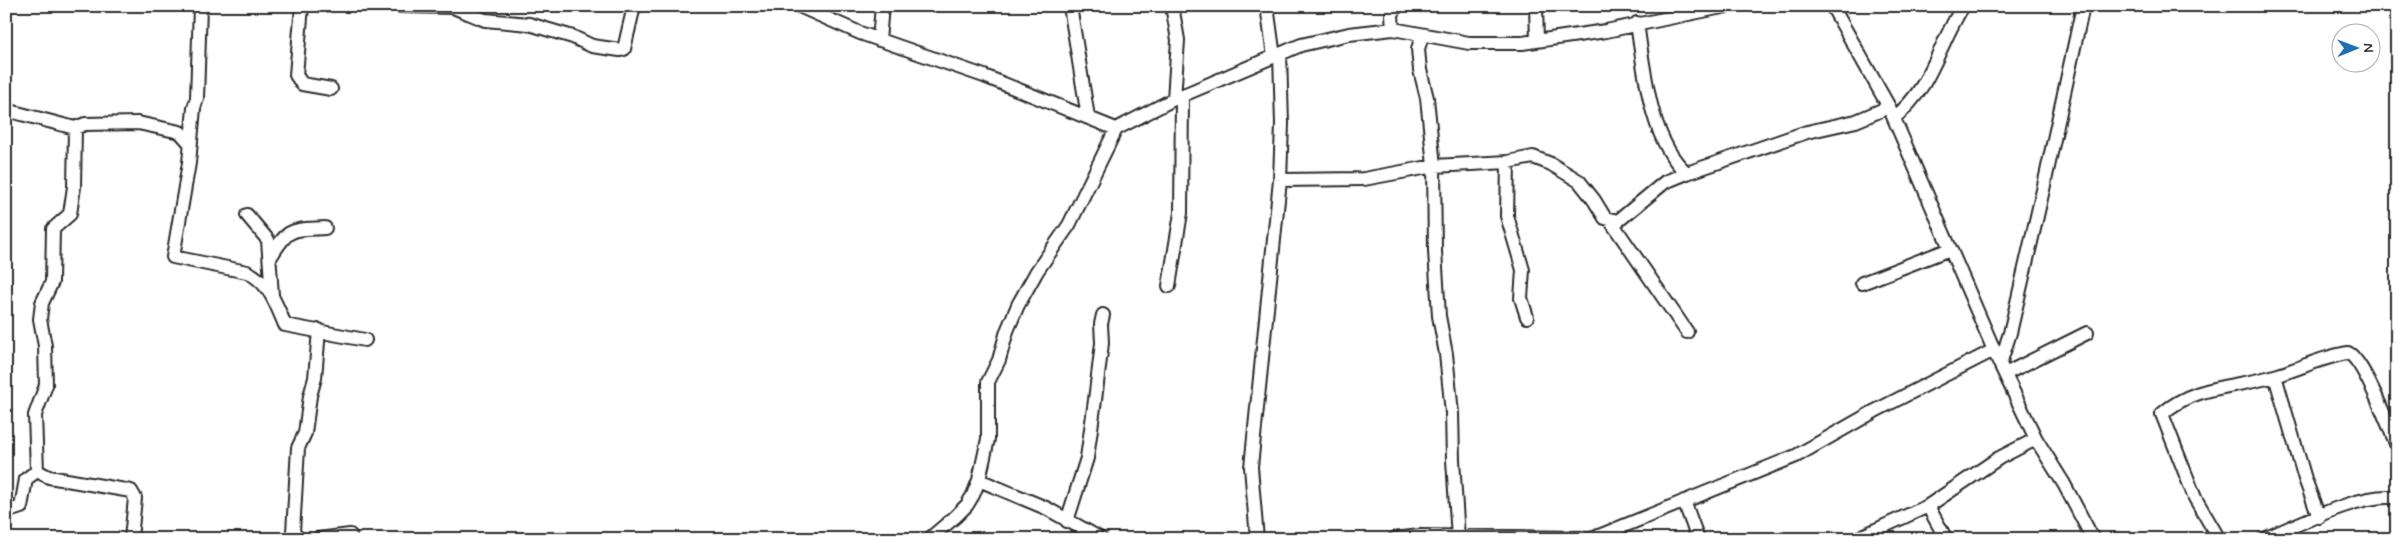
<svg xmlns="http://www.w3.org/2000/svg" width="2403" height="545" viewBox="0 0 2403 545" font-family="Mynerve,sans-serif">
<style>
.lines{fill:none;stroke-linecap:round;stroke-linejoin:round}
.minor-casing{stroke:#2b2b2b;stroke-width:16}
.minor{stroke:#fff;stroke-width:12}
</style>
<rect width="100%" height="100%" fill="#fff"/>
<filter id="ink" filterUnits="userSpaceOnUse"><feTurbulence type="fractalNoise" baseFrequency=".02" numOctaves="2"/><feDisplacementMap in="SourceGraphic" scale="10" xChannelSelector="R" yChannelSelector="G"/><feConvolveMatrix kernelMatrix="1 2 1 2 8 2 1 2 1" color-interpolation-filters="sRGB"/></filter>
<g filter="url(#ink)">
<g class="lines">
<defs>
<path id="minor" d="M 200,6 L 197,98 L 194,108 L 189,163 L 173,257 L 247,272 C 269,282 276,304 285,325 L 365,340
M 302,6 L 296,75 L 302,84 L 331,89
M 399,6 L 453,7 L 485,20 L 529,24 L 573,37 L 592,46 L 620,50 L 624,49 L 634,6
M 799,6 L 860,33 L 984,76 L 1116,129 L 1069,225 L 1037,271 L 1018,305 L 1007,331 L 999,360 L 988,382 L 988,439 L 979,480 L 973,495 L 967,505 L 955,517 L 929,539
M 1070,6 L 1088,117
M 1172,6 L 1178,40 L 1174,99
M 1267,6 L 1274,57
M 1536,6 L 1537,41
M 1832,6 L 1889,107 L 2000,364 L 2036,439 L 2064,484 L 2093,539
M 1637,23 C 1644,69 1650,142 1687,173
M 1393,29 L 1392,15 L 1396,6
M 1422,36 L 1418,49 L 1420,70 L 1427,98 L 1434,166 L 1435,251 L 1439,316 L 1446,354 L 1452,413 L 1453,460 L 1458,538
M 879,40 L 882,6
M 6,110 L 75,128 L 85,124 L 138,123 L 180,132 L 190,143
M 1894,118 C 1933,86 1937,47 1963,6
M 75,128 L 74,187 L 70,214 L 53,229 L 52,282 L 42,303 L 40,319 L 45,346 L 46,385 L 35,415 L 37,471 L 49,477 L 131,491 L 135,498 L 131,539
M 1116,129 L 1174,99 L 1301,45 L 1349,34 L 1393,29 L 1469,43 L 1522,43 L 1606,31 L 1727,6
M 1508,162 L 1507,216 L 1523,270 L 1521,298 L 1527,317
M 1280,180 L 1364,179 L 1434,166 L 1508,162 L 1533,157 L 1551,164 L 1579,181 L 1594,200 L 1605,218 L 1618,221 L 1665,182 L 1687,173 L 1807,132 L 1856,121 L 1889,107
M 247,215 L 268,240 L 272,295
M 1610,220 L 1687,332
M 270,258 C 289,227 290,230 325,228
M 1862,283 L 1950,249
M 1169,286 L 1181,213 L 1182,96
M 2000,364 L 2010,333 L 2043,190 L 2083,6
M 2005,374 L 2087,333
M 2275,376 L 2305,479 L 2319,517
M 979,480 L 1046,508 L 1101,539
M 1684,501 L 1698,539
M 1928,506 L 1946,539
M 6,512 L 21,507 L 26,479 L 37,471
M 1067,521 L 1087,458 L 1095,400 L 1102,343 L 1101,324 L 1103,315
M 299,539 L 293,532 L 298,448 L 305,433 L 310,396 L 315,378 L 319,330
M 318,539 L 350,535
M 1257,539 L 1251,467 L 1280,180 L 1282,124 L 1280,54
M 1394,539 L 1420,536 L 1594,538 L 1796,456 L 1875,411 L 1994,350
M 1856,539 L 1928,506 L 1999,458 L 2036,439
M 2219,539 L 2195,498 L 2162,414 C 2195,384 2238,388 2278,375 C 2301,368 2325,356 2348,353 C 2363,359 2390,429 2397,446
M 2264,539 C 2298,525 2363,491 2397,498"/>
</defs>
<use href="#minor" class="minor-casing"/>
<use href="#minor" class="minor"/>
</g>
</g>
<rect width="2403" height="545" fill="none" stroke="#fff" stroke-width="25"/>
<rect x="12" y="12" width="2378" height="520" fill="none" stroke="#2b2b2b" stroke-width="2" filter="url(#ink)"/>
<g transform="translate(2356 48) rotate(89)"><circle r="24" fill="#ffffff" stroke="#aaaaaa"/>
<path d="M0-4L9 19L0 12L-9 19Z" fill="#1f6fb2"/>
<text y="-8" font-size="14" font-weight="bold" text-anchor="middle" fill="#2b2b2b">N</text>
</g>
</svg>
